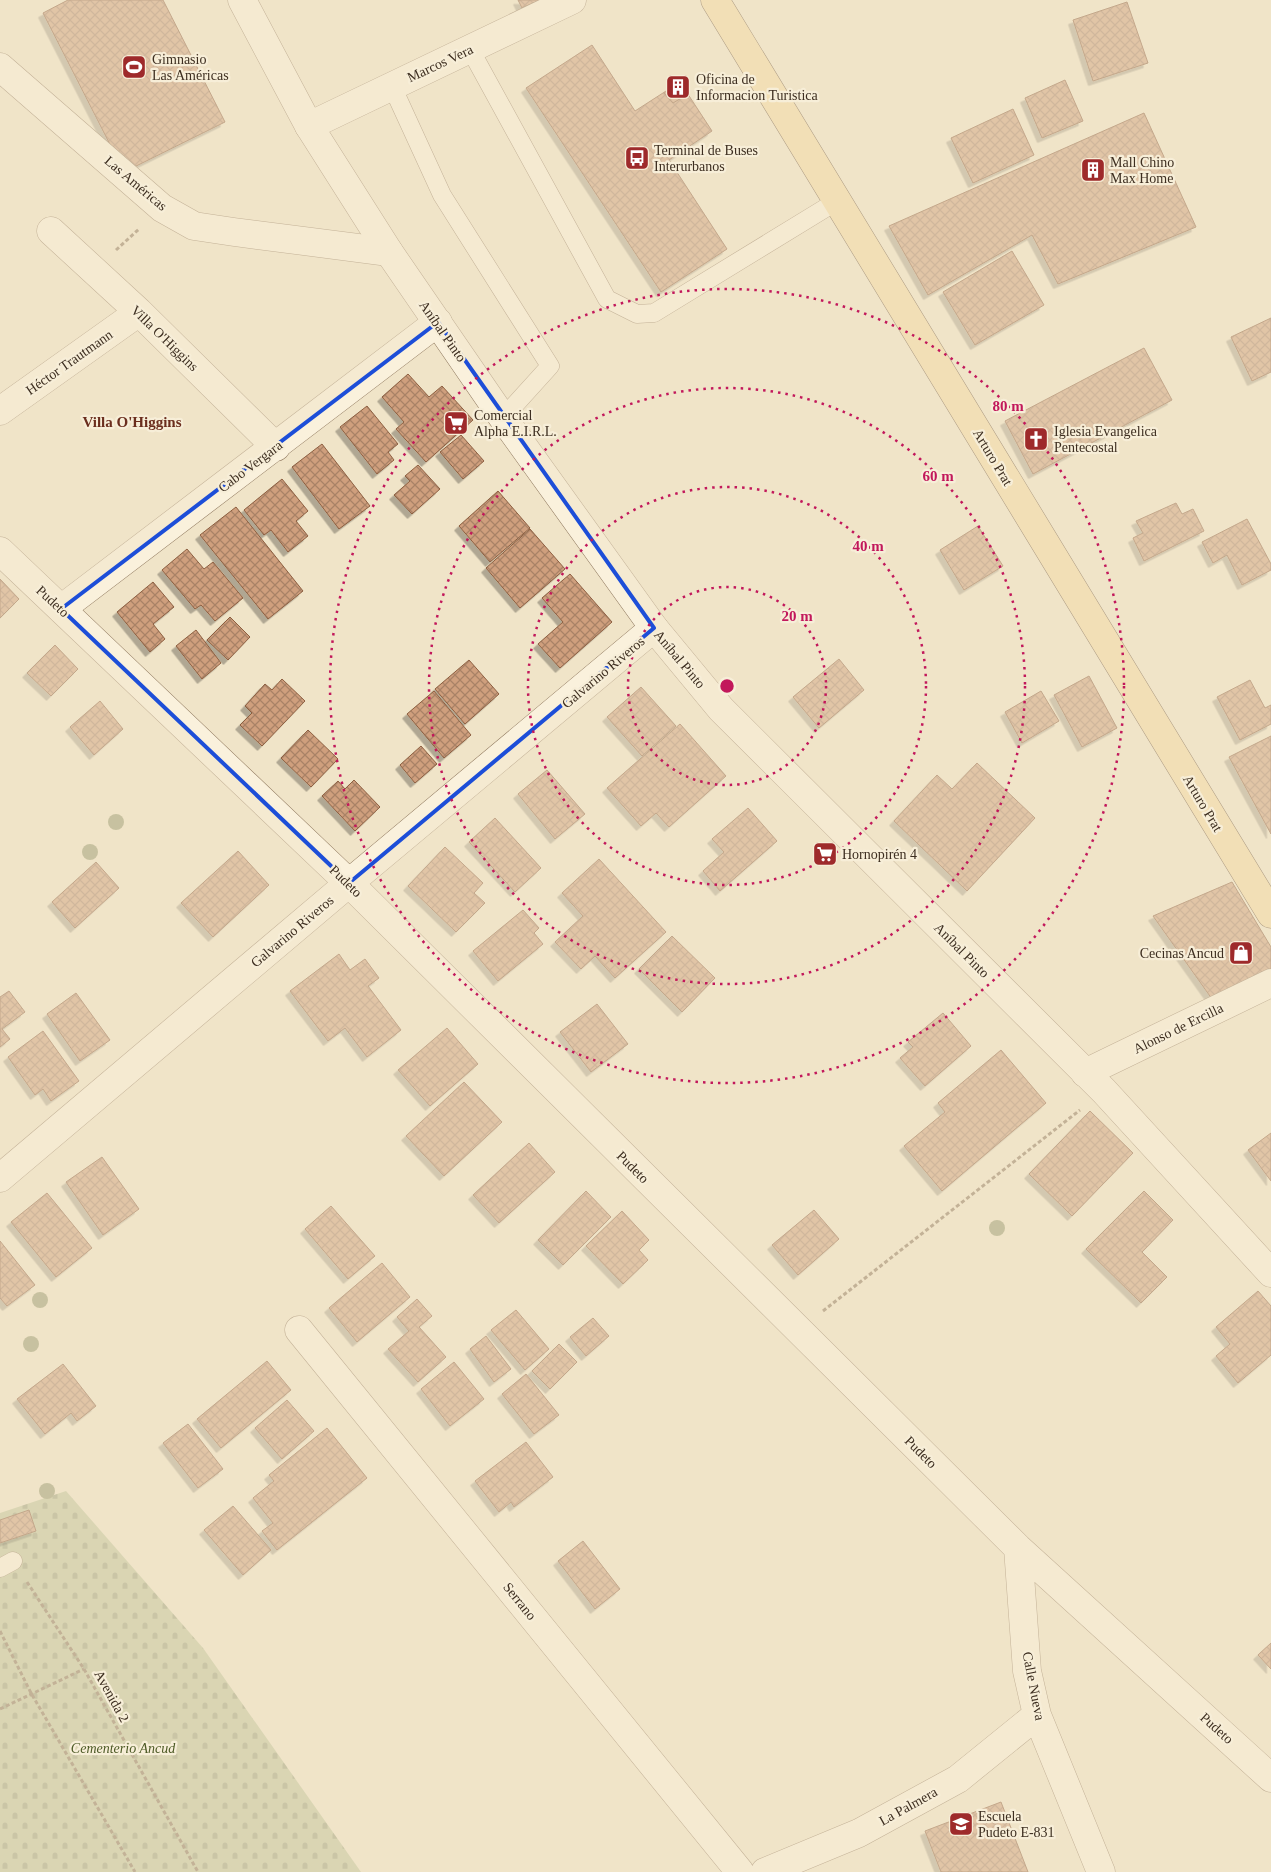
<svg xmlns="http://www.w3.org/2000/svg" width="1271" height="1872" viewBox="0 0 1271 1872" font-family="Georgia,serif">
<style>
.cemetery{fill:url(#cemetery-stones)}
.building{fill:url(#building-cross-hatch);stroke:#8d5f41;filter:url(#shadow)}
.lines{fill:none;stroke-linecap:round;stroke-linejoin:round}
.service-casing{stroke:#8d765c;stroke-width:19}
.minor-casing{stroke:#8d765c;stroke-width:29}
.tertiary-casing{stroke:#8d765c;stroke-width:29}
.primary-casing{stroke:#5b4430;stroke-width:29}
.path{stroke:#8d765c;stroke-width:3;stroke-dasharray:4 2.5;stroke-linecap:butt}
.service{stroke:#faf1dc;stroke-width:18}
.minor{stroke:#faf1dc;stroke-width:28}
.tertiary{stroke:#faf1dc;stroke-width:28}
.primary{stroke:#f3d9a0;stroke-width:28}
.tree{fill:#96986f}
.marked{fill:none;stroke:#1d4ed8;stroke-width:4;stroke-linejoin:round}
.ring{fill:none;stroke:#c2185b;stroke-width:2.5;stroke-dasharray:2.5 5}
.labels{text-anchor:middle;stroke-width:4.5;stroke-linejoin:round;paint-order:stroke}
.poi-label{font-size:14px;fill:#3d2e20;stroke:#f7eed8;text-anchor:start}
.street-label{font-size:14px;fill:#3d2e20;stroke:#f7eed8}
.park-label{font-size:14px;font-style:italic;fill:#4d5a26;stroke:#f7eed8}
.neighbourhood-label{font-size:15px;font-weight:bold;fill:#6b2e1e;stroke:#f7eed8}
.centre{fill:#c2185b;stroke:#f7eed8;stroke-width:2.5}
.ring-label{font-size:15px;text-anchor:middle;font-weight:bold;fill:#c2185b;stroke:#f7eed8;stroke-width:4.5;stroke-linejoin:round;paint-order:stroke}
</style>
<defs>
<pattern id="cemetery-stones" width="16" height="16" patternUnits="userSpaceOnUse" patternTransform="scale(1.25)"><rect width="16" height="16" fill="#bfc49a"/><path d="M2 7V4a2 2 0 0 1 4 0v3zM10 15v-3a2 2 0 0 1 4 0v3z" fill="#9ca07d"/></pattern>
<pattern id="building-cross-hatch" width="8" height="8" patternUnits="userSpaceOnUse" patternTransform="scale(1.25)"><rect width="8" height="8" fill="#cf9f7d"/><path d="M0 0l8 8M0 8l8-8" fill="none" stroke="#a98266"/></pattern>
<filter id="shadow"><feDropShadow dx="-4.5" dy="4.5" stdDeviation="0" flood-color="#0004"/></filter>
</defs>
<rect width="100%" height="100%" fill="#f0e4c8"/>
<path class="cemetery" d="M 66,1491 L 203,1648 L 361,1872 L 0,1872 L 0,1513 Z"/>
<path class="building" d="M 68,0 L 163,0 L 225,122 L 124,172 L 43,13 Z
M 518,0 L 540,0 L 522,8 Z
M 1127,2 L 1148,63 L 1093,81 L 1073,20 Z
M 592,45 L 635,111 L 680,82 L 712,131 L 669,160 L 727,249 L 661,292 L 526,88 Z
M 1065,80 L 1083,121 L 1042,138 L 1025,98 Z
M 680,82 L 688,94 L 673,103 L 664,93 Z
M 1013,109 L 1034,155 L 973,183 L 951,138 Z
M 1144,113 L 1196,227 L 1058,284 L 1032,235 L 928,295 L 889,226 Z
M 1012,251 L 1044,305 L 975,345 L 943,292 Z
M 1271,318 L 1271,372 L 1252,381 L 1231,337 Z
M 1144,348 L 1172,400 L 1033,474 L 1005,421 Z
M 408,374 L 429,397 L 442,386 L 473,420 L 426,462 L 396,429 L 404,422 L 382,397 Z
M 367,406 L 398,444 L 388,452 L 394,460 L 377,474 L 340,427 Z
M 461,435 L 484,461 L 463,479 L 440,452 Z
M 322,444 L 370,506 L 339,529 L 292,467 Z
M 418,465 L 440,489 L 412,514 L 394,495 L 410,481 L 405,476 Z
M 282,479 L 308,511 L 296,521 L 308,536 L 288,552 L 271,530 L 264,535 L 244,510 Z
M 498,491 L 530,528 L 490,562 L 459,526 Z
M 1176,503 L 1182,514 L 1193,509 L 1204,531 L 1144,561 L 1133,538 L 1143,533 L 1136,521 Z
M 236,507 L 303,591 L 268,619 L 200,535 Z
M 1247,519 L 1271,564 L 1271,570 L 1242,585 L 1227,555 L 1213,563 L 1202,542 Z
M 978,526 L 1003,566 L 964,590 L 940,550 Z
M 530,529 L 565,569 L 520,608 L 486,568 Z
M 187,549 L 204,569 L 213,562 L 243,598 L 215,621 L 201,605 L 195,609 L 162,570 Z
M 570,574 L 612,622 L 560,668 L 538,644 L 563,622 L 542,598 Z
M 0,579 L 19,599 L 0,618 Z
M 153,582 L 174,607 L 153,624 L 165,639 L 150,652 L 117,612 Z
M 230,617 L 250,637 L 228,660 L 207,640 Z
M 196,630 L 221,663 L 202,679 L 176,646 Z
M 55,645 L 78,669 L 51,696 L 27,673 Z
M 839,659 L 864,690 L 819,728 L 793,697 Z
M 469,660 L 499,694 L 465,724 L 435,689 Z
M 1089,676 L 1117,728 L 1082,747 L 1054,695 Z
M 282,679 L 305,701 L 262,746 L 240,725 L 252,713 L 245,706 L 265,684 L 272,690 Z
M 1250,680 L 1265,708 L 1271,705 L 1271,724 L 1240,740 L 1217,697 Z
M 641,687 L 676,726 L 642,756 L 607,717 Z
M 434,691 L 471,735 L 444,758 L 407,714 Z
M 1041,691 L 1059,721 L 1022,743 L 1005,712 Z
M 100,701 L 123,729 L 94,755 L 70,727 Z
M 680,724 L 726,776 L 669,827 L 656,813 L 641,826 L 607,788 Z
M 308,730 L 338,759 L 311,787 L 281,758 Z
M 1271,736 L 1271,834 L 1229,757 Z
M 421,746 L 437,764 L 415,783 L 400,765 Z
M 977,763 L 1035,818 L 967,891 L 894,821 L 937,775 L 952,789 Z
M 547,770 L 585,814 L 555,839 L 518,794 Z
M 354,780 L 380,807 L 355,831 L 322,796 L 338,781 L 345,789 Z
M 748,808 L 777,841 L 720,891 L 703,871 L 724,852 L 712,839 Z
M 495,818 L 541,868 L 515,892 L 469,842 Z
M 445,847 L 483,883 L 474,893 L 485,903 L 456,932 L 408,886 Z
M 238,851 L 269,885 L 213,937 L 181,903 Z
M 599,859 L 666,932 L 615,978 L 595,956 L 581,969 L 555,942 L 583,916 L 562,893 Z
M 96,862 L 119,888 L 75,928 L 52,902 Z
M 1232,882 L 1271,947 L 1271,972 L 1212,999 L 1153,916 Z
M 523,910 L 539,928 L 534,933 L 543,944 L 498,981 L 473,951 Z
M 672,936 L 715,978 L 682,1012 L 639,969 Z
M 339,954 L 350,970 L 365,959 L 379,978 L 368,986 L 401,1030 L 367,1057 L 345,1028 L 328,1041 L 290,991 Z
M 9,991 L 25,1012 L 2,1029 L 10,1039 L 0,1047 L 0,997 Z
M 76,993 L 110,1040 L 80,1061 L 47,1014 Z
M 597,1004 L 628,1044 L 591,1072 L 560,1032 Z
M 943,1013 L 971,1046 L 925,1086 L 900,1058 L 913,1047 L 908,1042 Z
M 447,1028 L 478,1064 L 430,1106 L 398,1070 Z
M 43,1031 L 79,1081 L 51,1101 L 43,1089 L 35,1095 L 8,1057 Z
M 1001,1050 L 1046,1103 L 942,1191 L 904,1146 L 945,1112 L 938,1103 Z
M 464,1082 L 502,1122 L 444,1176 L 406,1136 Z
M 1090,1111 L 1133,1153 L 1072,1216 L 1029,1174 Z
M 1271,1133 L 1271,1181 L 1248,1150 Z
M 529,1143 L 555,1172 L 499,1223 L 473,1195 Z
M 102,1157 L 139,1209 L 103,1235 L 66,1182 Z
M 586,1191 L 611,1217 L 563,1265 L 538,1240 Z
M 1144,1191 L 1173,1220 L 1142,1252 L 1167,1277 L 1141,1303 L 1086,1249 Z
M 47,1193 L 92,1248 L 56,1277 L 11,1222 Z
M 331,1206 L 375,1256 L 348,1279 L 305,1229 Z
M 814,1210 L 839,1239 L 798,1275 L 772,1245 Z
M 622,1211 L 649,1240 L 639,1250 L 648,1260 L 623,1284 L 586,1246 Z
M 0,1241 L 35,1285 L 7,1306 L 0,1298 Z
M 382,1263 L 410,1297 L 357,1342 L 329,1308 Z
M 1258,1291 L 1271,1306 L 1271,1355 L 1238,1383 L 1216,1356 L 1230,1344 L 1216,1327 Z
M 417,1299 L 432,1316 L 419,1327 L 446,1357 L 418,1382 L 388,1349 L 409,1331 L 397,1317 Z
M 516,1310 L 549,1349 L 525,1370 L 491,1330 Z
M 593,1318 L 609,1336 L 586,1356 L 570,1337 Z
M 486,1336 L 511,1369 L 494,1382 L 470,1349 Z
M 559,1344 L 577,1362 L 550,1389 L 532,1371 Z
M 267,1361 L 291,1390 L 221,1448 L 197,1419 Z
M 454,1362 L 484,1399 L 450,1426 L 421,1389 Z
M 63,1364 L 96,1406 L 77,1421 L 71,1413 L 45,1434 L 17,1399 Z
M 526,1374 L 559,1415 L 534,1434 L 502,1394 Z
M 287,1400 L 314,1431 L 282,1459 L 255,1428 Z
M 188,1424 L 223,1469 L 198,1488 L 163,1443 Z
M 327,1428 L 367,1478 L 277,1550 L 262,1531 L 273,1523 L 253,1498 L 274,1481 L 269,1475 Z
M 526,1442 L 553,1477 L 514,1507 L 511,1502 L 499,1512 L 475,1481 Z
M 233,1506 L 271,1550 L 243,1575 L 204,1530 Z
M 29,1510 L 36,1531 L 0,1543 L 0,1520 Z
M 583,1541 L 620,1589 L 595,1609 L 558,1561 Z
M 1271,1643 L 1271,1669 L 1258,1655 Z
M 1001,1802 L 1028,1872 L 941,1872 L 925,1831 Z"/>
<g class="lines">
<defs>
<path id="service" d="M 470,49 L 607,299 L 637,314 L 654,313 L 837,201
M 392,86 L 442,195 L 550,366 L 503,418
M 0,1568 L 13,1561"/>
<path id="minor" d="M 0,67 L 162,208 L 194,226 L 234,232 L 389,252
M 309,126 L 572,0
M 51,231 L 139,312 L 276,447
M 0,411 L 139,312
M 0,551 L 349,883 L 1018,1548 L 1271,1778
M 61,609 L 438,322
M 1085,1073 L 1271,983
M 0,1178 L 349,883 L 654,628
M 299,1330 L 740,1872
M 1018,1548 L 1027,1671 L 1037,1715 L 1101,1872
M 765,1872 L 859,1833 L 958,1779 L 1037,1715"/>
<path id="tertiary" d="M 242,0 L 309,126 L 389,252 L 503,418 L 654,628 L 721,709 L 1104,1091 L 1271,1273"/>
<path id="primary" d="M 715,0 L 1271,914"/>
</defs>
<use href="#service" class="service-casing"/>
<use href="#minor" class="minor-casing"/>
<use href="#tertiary" class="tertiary-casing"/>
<use href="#primary" class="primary-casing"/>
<path class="path" d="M 116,250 L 139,229
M 823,1311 L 1080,1110
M 27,1582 L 84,1669 L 198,1872
M 0,1631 L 31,1693 L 135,1872
M 0,1709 L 84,1669"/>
<use href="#service" class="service"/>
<use href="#minor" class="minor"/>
<use href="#tertiary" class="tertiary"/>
<use href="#primary" class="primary"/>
</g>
<g class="tree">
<circle cx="116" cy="822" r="8"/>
<circle cx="90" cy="852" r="8"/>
<circle cx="997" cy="1228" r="8"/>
<circle cx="40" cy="1300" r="8"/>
<circle cx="31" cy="1344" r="8"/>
<circle cx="47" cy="1491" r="8"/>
</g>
<path d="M0 0H1271V1872H0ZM 438,322 L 654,628 L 349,883 L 61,609 Z" fill="#f0e4c8" fill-opacity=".55" fill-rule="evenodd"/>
<path class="marked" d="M 438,322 L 654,628 L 349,883 L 61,609 Z"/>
<g class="ring">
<circle cx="727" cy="686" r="99"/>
<circle cx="727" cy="686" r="199"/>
<circle cx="727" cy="686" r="298"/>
<circle cx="727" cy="686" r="397"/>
</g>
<defs>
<symbol id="stadium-square" viewBox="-11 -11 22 22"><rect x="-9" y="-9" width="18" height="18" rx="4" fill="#9e2a2b" stroke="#f7eed8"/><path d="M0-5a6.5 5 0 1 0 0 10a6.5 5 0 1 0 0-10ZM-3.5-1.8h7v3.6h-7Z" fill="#fff"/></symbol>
<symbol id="building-square" viewBox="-11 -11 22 22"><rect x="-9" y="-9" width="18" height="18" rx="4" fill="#9e2a2b" stroke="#f7eed8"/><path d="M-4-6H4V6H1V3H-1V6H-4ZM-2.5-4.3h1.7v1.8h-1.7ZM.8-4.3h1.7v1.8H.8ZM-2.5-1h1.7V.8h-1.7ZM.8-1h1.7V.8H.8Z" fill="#fff"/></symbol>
<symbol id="bus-square" viewBox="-11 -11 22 22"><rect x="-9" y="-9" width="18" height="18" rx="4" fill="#9e2a2b" stroke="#f7eed8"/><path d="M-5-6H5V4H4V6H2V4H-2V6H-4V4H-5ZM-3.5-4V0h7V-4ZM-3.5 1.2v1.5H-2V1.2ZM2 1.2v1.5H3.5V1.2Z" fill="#fff"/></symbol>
<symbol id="supermarket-square" viewBox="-11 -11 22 22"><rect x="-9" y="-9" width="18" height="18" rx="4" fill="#9e2a2b" stroke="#f7eed8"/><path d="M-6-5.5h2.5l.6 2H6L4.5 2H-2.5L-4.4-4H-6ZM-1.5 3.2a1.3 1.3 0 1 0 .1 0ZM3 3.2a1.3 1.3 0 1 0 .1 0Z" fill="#fff"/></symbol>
<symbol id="church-square" viewBox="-11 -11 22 22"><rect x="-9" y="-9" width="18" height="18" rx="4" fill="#9e2a2b" stroke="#f7eed8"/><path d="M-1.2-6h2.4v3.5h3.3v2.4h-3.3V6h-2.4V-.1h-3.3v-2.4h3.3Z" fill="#fff"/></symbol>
<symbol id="shop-square" viewBox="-11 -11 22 22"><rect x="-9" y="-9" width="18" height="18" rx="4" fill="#9e2a2b" stroke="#f7eed8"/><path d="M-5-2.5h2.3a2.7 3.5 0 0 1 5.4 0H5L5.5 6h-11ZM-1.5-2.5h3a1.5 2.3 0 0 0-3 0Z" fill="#fff"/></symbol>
<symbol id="school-square" viewBox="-11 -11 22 22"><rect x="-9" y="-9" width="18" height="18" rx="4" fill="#9e2a2b" stroke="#f7eed8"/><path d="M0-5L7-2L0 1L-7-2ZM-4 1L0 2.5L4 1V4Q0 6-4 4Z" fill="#fff"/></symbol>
</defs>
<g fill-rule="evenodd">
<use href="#stadium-square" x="120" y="53" width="28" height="28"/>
<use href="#building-square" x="664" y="73" width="28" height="28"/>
<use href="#bus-square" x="623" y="144" width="28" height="28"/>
<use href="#building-square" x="1079" y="156" width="28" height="28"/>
<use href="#supermarket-square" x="442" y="409" width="28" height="28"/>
<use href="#church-square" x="1022" y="425" width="28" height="28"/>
<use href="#supermarket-square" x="811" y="840" width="28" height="28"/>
<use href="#shop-square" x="1227" y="939" width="28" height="28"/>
<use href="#school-square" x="947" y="1810" width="28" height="28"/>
</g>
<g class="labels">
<g class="poi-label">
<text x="152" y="64">Gimnasio<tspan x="152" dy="16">Las Américas</tspan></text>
<text x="696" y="84">Oficina de<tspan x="696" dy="16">Informacion Turistica</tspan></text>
<text x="654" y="155">Terminal de Buses<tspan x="654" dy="16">Interurbanos</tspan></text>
<text x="1110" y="167">Mall Chino<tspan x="1110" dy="16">Max Home</tspan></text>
<text x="474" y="420">Comercial<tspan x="474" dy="16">Alpha E.I.R.L.</tspan></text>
<text x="1054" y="436">Iglesia Evangelica<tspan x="1054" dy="16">Pentecostal</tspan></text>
<text x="842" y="859">Hornopirén 4</text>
<text x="1224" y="958" text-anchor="end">Cecinas Ancud</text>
<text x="978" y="1821">Escuela<tspan x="978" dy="16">Pudeto E-831</tspan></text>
</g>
<g class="street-label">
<text transform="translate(440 63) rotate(-25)" y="5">Marcos Vera</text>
<text transform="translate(136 183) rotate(40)" y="5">Las Américas</text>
<text transform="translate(443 331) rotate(55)" y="5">Aníbal Pinto</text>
<text transform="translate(165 338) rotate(44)" y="5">Villa O'Higgins</text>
<text transform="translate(69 362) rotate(-35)" y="5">Héctor Trautmann</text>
<text transform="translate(993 457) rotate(59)" y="5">Arturo Prat</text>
<text transform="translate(250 466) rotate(-37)" y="5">Cabo Vergara</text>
<text transform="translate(53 601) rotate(43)" y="5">Pudeto</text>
<text transform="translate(680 659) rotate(50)" y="5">Aníbal Pinto</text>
<text transform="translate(603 672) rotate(-40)" y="5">Galvarino Riveros</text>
<text transform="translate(1203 803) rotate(59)" y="5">Arturo Prat</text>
<text transform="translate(346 881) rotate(44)" y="5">Pudeto</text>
<text transform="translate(292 931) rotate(-40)" y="5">Galvarino Riveros</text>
<text transform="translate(962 950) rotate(45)" y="5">Aníbal Pinto</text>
<text transform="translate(1178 1028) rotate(-26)" y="5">Alonso de Ercilla</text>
<text transform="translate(633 1167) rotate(45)" y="5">Pudeto</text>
<text transform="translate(921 1452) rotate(45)" y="5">Pudeto</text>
<text transform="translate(520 1601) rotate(51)" y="5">Serrano</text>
<text transform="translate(1034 1686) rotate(79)" y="5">Calle Nueva</text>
<text transform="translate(112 1696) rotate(61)" y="5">Avenida 2</text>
<text transform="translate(1217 1728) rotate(42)" y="5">Pudeto</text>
<text transform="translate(908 1806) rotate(-29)" y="5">La Palmera</text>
</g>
<g class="park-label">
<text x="123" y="1753">Cementerio Ancud</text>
</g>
<g class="neighbourhood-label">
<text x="132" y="427">Villa O'Higgins</text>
</g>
</g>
<circle cx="727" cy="686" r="8" class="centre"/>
<g class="ring-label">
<text x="1008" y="411">80 m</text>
<text x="938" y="481">60 m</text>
<text x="868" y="551">40 m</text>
<text x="797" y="621">20 m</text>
</g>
</svg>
